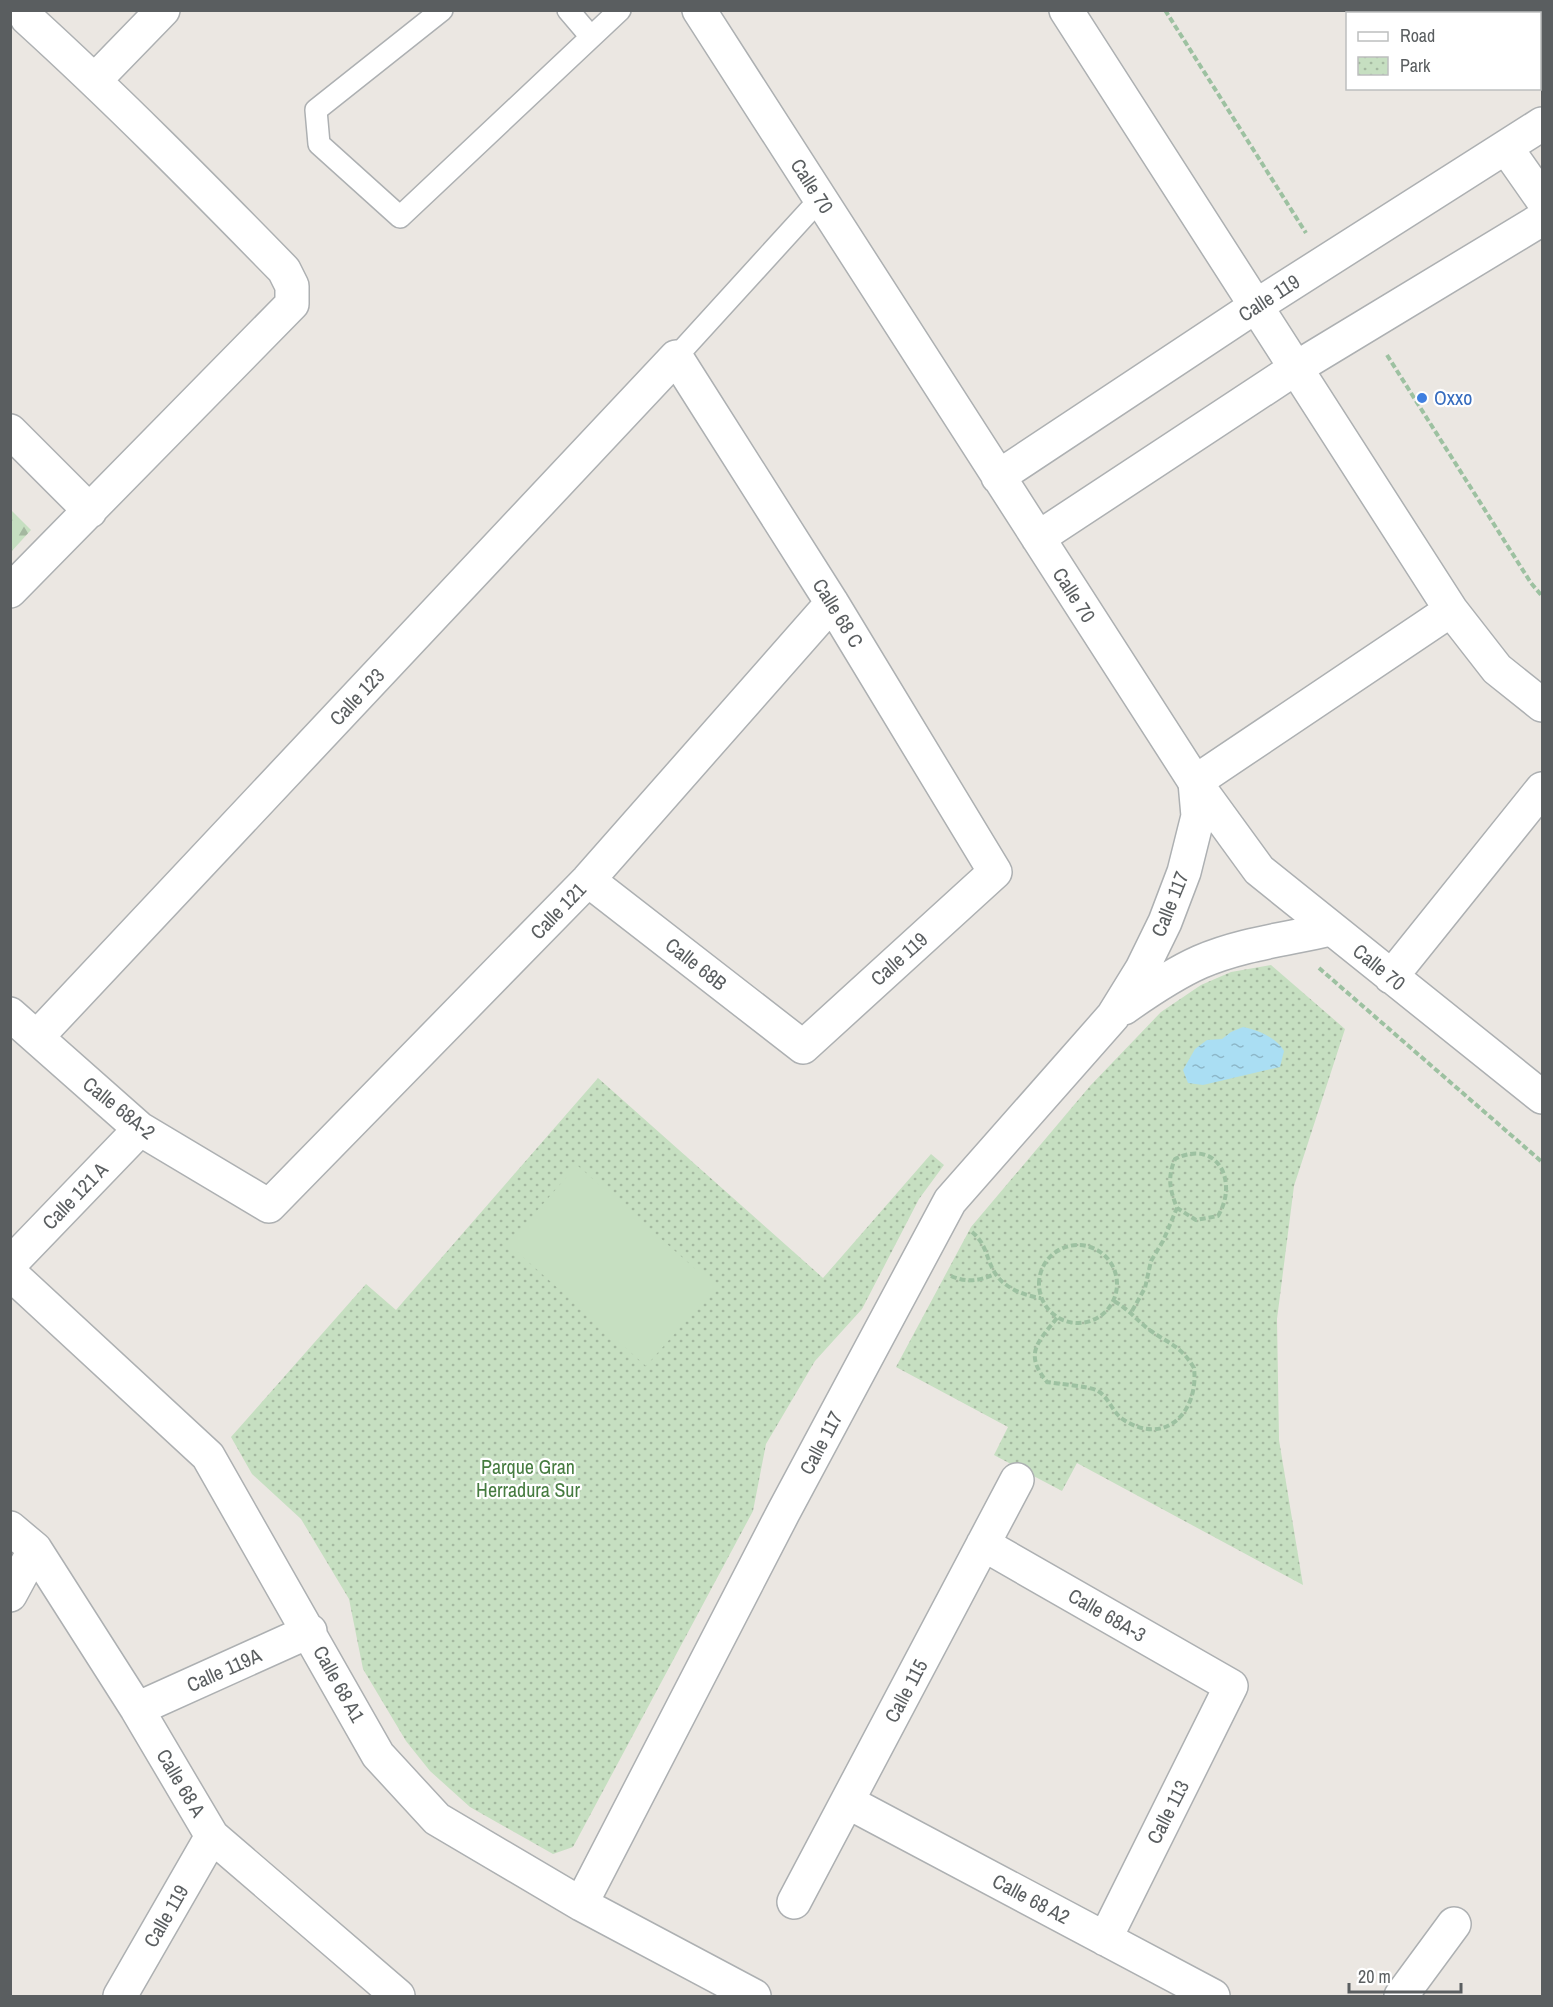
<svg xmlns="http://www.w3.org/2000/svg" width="1553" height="2007" viewBox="0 0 1553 2007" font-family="'Archivo Narrow',sans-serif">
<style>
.forest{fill:url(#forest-firs)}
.park{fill:url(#park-dots)}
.pitch{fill:#c6dfc1}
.water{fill:url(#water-ripples)}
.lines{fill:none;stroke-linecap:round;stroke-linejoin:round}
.service-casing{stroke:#adb0b2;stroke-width:24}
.minor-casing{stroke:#adb0b2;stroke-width:36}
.tertiary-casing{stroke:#adb0b2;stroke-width:36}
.path{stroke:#9dc1a1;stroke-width:4;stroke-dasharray:6 3;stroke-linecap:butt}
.service{stroke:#fff;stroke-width:21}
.minor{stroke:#fff;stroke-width:33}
.tertiary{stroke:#fff;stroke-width:33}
.shop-dot{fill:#3f7fe0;stroke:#fff;stroke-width:2}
.labels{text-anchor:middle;stroke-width:4.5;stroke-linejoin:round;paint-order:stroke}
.street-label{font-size:20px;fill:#5a5e60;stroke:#fff}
.shop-label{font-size:20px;fill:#366cbe;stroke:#fff;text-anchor:start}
.park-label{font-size:20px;fill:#457b3f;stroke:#fff}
</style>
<defs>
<pattern id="forest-firs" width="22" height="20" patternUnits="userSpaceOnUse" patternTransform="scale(1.5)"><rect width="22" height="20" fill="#c6dfc1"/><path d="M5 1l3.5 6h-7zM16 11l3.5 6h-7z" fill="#a4b8a0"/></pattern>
<pattern id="park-dots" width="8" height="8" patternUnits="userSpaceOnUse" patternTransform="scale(1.5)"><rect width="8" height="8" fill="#c6dfc1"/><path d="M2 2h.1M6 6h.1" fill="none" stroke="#a4b8a0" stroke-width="1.8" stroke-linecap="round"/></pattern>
<pattern id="water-ripples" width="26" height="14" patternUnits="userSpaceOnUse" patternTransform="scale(1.5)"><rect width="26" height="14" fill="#aadef3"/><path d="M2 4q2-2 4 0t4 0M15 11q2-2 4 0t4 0" fill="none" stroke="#8db7c8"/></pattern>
</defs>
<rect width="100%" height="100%" fill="#ebe7e2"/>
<path class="forest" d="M 11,510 L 31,530 L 11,552 L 10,551 Z"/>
<path class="park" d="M 1271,965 L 1345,1029 L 1294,1186 L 1277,1319 L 1279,1440 L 1303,1585 L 1077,1463 L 1062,1491 L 994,1455 L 1008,1427 L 896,1367 L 971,1227 L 1090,1086 L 1161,1012 L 1201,985 L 1231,972 Z
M 598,1078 L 823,1278 L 931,1154 L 944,1165 L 919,1199 L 862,1309 L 815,1361 L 766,1444 L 753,1511 L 573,1847 L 553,1854 L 470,1807 L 430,1771 L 406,1741 L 363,1669 L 349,1599 L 301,1519 L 252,1474 L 231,1437 L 366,1284 L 396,1310 Z"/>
<path class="pitch" d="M 577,1165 L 716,1287 L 646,1366 L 508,1244 Z"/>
<path class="water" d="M 1243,1027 C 1258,1030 1277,1038 1284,1051 L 1280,1067 L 1203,1085 L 1188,1083 L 1183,1070 L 1195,1049 L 1207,1040 L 1222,1039 L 1231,1032 Z"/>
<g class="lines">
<defs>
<path id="service" d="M 442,10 L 316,110 L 319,144 L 400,217 L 620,10
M 568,10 L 591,37
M 676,357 L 820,199"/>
<path id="minor" d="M 95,80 L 163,10
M 10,431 L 90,511
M 10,591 L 292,304 L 292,286 L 284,270 C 200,184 116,99 27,18
M 1124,1008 C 1148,991 1173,974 1200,962 C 1241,944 1288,939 1331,929
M 10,1014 L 140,1129 L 269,1206 L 588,880 L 832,603
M 37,1037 L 676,357 L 832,603 L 995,872 L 803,1047 L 588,880
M 10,1264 L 140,1129
M 10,1273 L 208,1456 L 378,1755 L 437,1819 L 581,1904 L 754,1996
M 10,1528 L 35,1549 L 137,1709 L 212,1836 L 398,1996
M 983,1544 L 1231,1686 L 1105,1939
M 10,1595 L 35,1549
M 137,1709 L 310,1631
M 848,1802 L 1213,1996
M 794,1902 L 1017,1480
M 581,1904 L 783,1513 L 950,1201 L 1113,1016 L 1142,969 L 1165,922 L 1184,872 L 1198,816 L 1195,782
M 120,1996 L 212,1836
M 1401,1996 L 1454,1924"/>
<path id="tertiary" d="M 699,10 L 1195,782 L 1259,870 L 1542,1097
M 1066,10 L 1451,610 L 1497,669 L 1542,705
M 1507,149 L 1542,199
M 998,477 L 1256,306 L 1542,124
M 1038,538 L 1296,368 L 1542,219
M 1195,782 L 1451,610
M 1391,977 L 1542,789"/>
</defs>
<use href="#service" class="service-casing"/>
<use href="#minor" class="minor-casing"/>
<use href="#tertiary" class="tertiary-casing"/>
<path class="path" d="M 1165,10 L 1306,233
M 1387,355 L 1531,583 L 1542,596
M 1319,968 L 1542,1162
M 972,1232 C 987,1244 986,1259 995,1273 C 1004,1288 1025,1296 1041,1298
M1039 1284a39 39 0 1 1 78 0a39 39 0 1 1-78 0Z
M 951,1276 C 967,1283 979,1281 995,1274
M 1132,1311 L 1145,1288 L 1151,1261 L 1163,1241 L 1177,1208 C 1170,1190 1167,1178 1175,1159 C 1217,1138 1239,1181 1218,1216 L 1196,1220 L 1177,1208
M 1057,1318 C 1037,1343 1024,1354 1047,1382 C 1058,1384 1087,1386 1096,1390 C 1109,1396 1112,1413 1124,1420 C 1166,1447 1199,1411 1194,1368 C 1181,1346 1171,1345 1151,1331 C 1137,1321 1131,1311 1114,1301"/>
<use href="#service" class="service"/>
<use href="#minor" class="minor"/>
<use href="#tertiary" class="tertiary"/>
</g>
<circle class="shop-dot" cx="1422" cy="398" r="6"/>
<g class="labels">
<g class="street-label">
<text transform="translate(812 186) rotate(57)" y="7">Calle 70</text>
<text transform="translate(1269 298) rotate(-33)" y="7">Calle 119</text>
<text transform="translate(1074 595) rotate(57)" y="7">Calle 70</text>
<text transform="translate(838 613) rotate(58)" y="7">Calle 68 C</text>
<text transform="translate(357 697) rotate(-47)" y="7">Calle 123</text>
<text transform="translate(1170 904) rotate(-68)" y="7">Calle 117</text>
<text transform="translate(558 911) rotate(-46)" y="7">Calle 121</text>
<text transform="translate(899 959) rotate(-42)" y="7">Calle 119</text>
<text transform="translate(696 964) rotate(38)" y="7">Calle 68B</text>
<text transform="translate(1379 967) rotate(39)" y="7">Calle 70</text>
<text transform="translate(119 1108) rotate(39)" y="7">Calle 68A-2</text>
<text transform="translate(75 1196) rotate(-46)" y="7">Calle 121 A</text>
<text transform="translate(821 1443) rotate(-62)" y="7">Calle 117</text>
<text transform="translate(1107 1615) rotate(30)" y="7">Calle 68A-3</text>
<text transform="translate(224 1670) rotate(-24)" y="7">Calle 119A</text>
<text transform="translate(339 1684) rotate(61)" y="7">Calle 68 A1</text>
<text transform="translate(906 1691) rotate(-62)" y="7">Calle 115</text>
<text transform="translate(181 1783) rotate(59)" y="7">Calle 68 A</text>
<text transform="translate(1168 1812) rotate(-63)" y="7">Calle 113</text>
<text transform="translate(1031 1899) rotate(28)" y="7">Calle 68 A2</text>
<text transform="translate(166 1916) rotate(-60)" y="7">Calle 119</text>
</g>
<g class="shop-label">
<text x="1434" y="405">Oxxo</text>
</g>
<g class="park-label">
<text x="528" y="1474">Parque Gran<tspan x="528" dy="23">Herradura Sur</tspan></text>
</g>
</g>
<rect width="1553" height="2007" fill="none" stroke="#5a5e60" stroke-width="24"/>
<rect x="1346" y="12" width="195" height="78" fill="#ffffff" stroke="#bdbfbf" stroke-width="1.5"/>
<rect x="1358" y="32" width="30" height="9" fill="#ffffff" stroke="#bdbfbf" stroke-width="1.5"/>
<text x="1400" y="42" font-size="18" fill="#5a5e60">Road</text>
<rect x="1358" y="57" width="30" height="18" fill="url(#park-dots)" stroke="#bdbfbf" stroke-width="1.5"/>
<text x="1400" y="72" font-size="18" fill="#5a5e60">Park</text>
<path d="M1349 1983v9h112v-9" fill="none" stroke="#5a5e60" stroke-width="3"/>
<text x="1358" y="1983" font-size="18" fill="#5a5e60" stroke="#ffffff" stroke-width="4.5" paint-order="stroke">20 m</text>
</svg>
